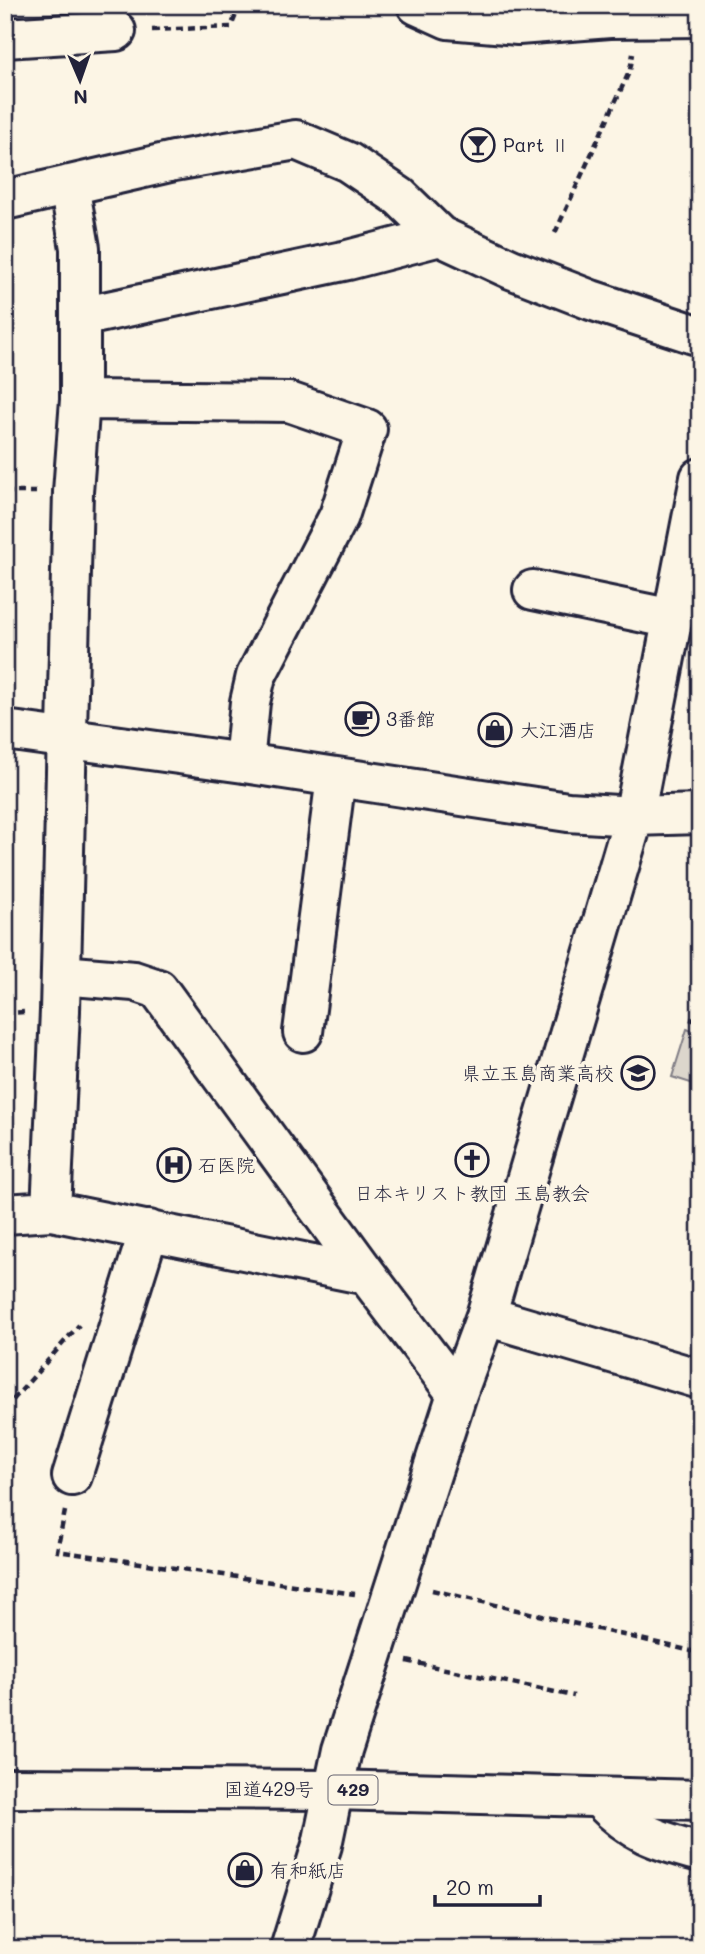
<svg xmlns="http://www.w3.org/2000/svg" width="705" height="1954" viewBox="0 0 705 1954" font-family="Mali,'Klee One',sans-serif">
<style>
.green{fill:#dcd6cc;stroke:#7f7c84;stroke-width:2}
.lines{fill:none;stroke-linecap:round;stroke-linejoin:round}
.minor-casing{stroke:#22223b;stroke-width:44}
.highway-casing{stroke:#22223b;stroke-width:44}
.path{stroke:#22223b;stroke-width:4.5;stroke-dasharray:7 5;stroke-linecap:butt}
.minor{stroke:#fcf5e5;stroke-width:38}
.highway{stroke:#fcf5e5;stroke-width:38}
.labels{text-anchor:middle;stroke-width:7;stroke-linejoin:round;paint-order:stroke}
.shield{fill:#fcf5e5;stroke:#63616e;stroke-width:2}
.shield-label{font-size:18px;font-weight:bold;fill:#22223b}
.poi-label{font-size:19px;fill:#22223b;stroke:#fcf5e5;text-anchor:start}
.street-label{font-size:19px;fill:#22223b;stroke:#fcf5e5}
</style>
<rect width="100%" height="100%" fill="#fcf5e5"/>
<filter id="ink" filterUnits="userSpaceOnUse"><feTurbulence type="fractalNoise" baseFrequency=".0143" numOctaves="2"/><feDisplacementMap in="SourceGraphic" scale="14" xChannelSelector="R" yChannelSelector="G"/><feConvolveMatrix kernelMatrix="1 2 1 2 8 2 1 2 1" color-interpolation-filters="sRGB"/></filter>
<g filter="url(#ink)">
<path class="green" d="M 687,1029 L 700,1034 L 700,1086 L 672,1077 Z"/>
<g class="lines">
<defs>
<path id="minor" d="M 417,5 L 448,19 L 518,25 L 610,18 L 700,17
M 5,38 L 116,31
M 5,200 L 174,161 L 296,140 L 348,162 L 400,197 L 440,236 L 511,269 L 591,300 L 700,336
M 80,317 L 348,260 L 440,236
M 80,400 L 289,402 L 367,429 L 339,516 L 256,676 L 250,702 L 244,763
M 533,590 L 673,619
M 5,730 L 244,763 L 568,812 L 634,816 L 700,814
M 61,975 L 134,981 L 158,989 L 367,1275
M 303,1032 L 336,777
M 51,1211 L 60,1011 L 73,492 L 80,400 L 80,248 L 69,185
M 5,1214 L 51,1211 L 367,1275 L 457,1394
M 486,1316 L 700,1379
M 72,1476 L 149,1230
M 600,1799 C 633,1833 655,1840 700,1852
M 290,1949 L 322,1845 L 342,1750 L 457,1394 L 486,1316 L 634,816 L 700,478"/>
<path id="highway" d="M 5,1788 L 332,1790 L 700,1800"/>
</defs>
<use href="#minor" class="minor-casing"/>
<use href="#highway" class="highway-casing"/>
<path class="path" d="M 152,30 L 231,27 L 240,5
M 555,233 L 630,70 L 633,54
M 5,492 L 37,492
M 5,1013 L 25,1012
M 690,1019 L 700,1022
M 5,1409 L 79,1325
M 65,1511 L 57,1551 L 355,1594
M 432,1590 L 700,1653
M 407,1661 L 574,1696"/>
<use href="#minor" class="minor"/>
<use href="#highway" class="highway"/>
</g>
</g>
<defs>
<symbol id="bar-ring" viewBox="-11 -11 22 22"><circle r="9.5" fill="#fcf5e5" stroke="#22223b" stroke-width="1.5"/><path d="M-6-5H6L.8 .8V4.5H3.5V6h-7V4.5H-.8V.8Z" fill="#22223b"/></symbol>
<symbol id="cafe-ring" viewBox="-11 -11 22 22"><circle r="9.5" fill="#fcf5e5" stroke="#22223b" stroke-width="1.5"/><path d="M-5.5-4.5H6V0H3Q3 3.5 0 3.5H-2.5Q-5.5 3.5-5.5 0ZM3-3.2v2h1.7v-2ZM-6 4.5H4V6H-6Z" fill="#22223b"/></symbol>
<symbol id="shop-ring" viewBox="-11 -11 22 22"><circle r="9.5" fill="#fcf5e5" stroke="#22223b" stroke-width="1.5"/><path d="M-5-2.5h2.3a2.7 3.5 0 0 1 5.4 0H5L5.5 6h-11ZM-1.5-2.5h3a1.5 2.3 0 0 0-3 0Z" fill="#22223b"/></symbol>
<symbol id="school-ring" viewBox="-11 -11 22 22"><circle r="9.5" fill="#fcf5e5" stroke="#22223b" stroke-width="1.5"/><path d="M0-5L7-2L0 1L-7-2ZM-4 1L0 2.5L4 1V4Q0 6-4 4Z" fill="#22223b"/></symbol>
<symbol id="church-ring" viewBox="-11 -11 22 22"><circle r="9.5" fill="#fcf5e5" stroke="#22223b" stroke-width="1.5"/><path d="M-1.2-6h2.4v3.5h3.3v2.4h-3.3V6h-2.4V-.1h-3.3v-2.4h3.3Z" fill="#22223b"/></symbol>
<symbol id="hospital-ring" viewBox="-11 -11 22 22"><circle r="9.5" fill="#fcf5e5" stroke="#22223b" stroke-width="1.5"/><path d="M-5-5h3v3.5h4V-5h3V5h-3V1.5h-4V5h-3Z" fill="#22223b"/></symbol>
</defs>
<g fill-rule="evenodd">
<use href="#bar-ring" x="459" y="126" width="38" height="38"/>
<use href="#cafe-ring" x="343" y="700" width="38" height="38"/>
<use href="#shop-ring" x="476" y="711" width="38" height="38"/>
<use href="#school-ring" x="619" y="1054" width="38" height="38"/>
<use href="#church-ring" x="453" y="1141" width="38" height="38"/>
<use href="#hospital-ring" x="155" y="1146" width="38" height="38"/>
<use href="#shop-ring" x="226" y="1851" width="38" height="38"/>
</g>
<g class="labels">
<rect class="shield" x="328.5" y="1775.5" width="49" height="29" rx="5"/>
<g class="shield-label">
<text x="353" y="1796">429</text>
</g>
<g class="poi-label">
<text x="503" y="152">Part Ⅱ</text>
<text x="386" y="726">3番館</text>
<text x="520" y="737">大江酒店</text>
<text x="614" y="1080" text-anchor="end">県立玉島商業高校</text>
<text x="198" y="1172">石医院</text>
<text x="472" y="1200" text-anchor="middle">日本キリスト教団 玉島教会</text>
<text x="270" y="1877">有和紙店</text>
</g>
<g class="street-label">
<text x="269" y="1796">国道429号</text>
</g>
</g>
<rect width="705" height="1954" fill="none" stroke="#fcf5e5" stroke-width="28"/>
<rect x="14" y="14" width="677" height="1926" fill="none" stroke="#22223b" stroke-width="2.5" filter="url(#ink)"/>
<g transform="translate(80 80) rotate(178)" stroke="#fcf5e5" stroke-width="5" paint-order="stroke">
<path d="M0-5L12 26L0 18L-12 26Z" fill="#22223b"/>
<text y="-10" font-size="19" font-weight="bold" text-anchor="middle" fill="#22223b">N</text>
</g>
<path d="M435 1895v10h105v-10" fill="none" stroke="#22223b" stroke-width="3.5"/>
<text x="446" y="1895" font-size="21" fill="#22223b" stroke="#fcf5e5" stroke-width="5" paint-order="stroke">20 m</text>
</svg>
